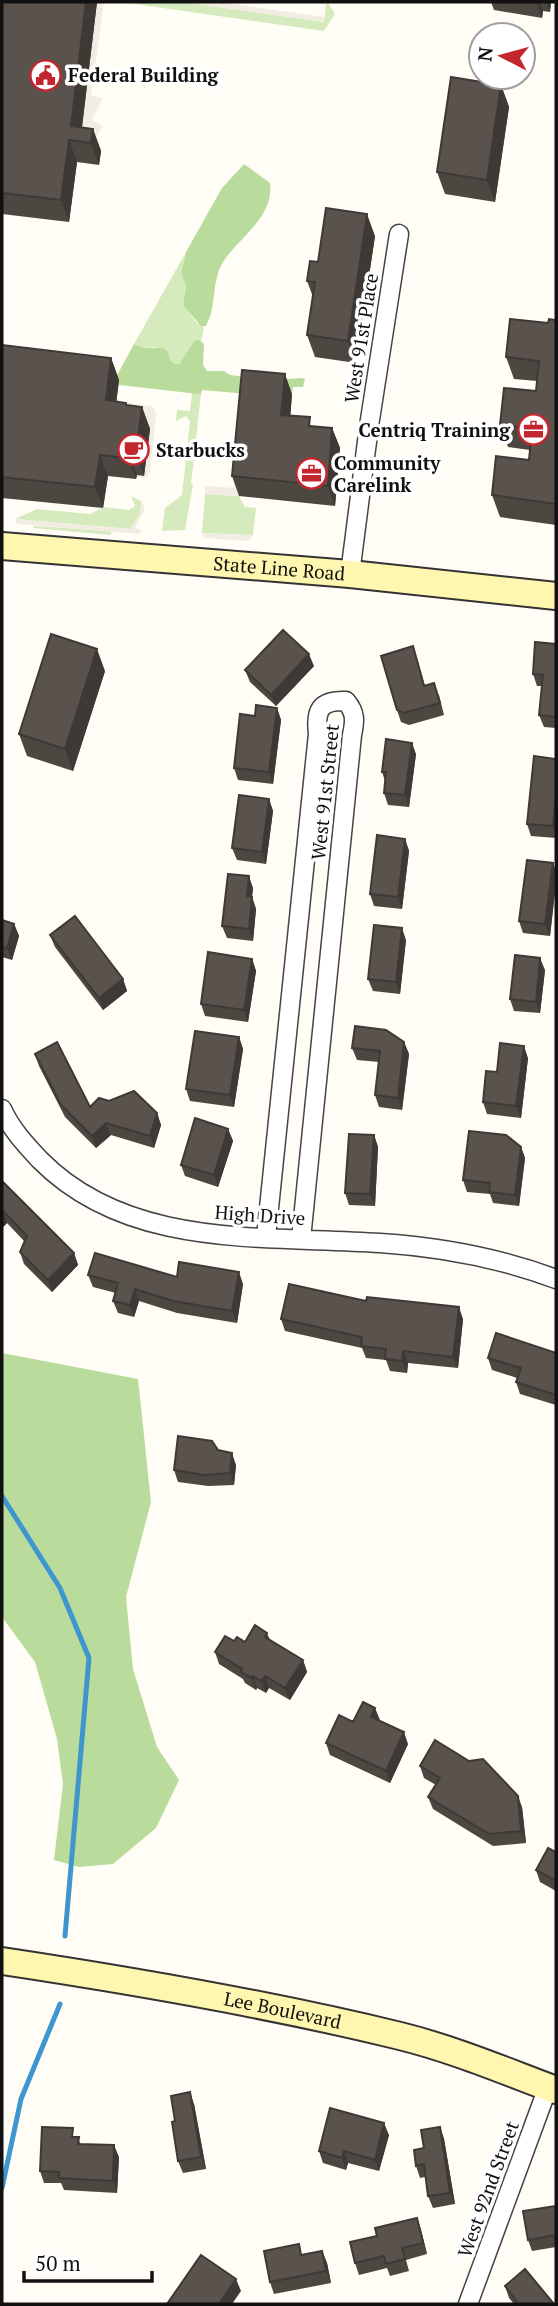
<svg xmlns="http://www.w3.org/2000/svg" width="558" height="2306" viewBox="0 0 558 2306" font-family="'PT Serif',serif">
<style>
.green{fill:#d5ebbd}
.forest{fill:#b9dc9c}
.plaza{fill:#f1ede2}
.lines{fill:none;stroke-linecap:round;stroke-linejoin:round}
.stream{stroke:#3f96cf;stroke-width:5}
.street-casing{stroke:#444;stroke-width:21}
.secondary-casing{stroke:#333;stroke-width:30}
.street{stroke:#fff;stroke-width:18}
.secondary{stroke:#fff6b0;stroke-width:26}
.wall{fill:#4d4742}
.shaded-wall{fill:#3f3936}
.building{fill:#5a524d;stroke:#3f3936;stroke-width:2}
.labels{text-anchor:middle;stroke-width:7;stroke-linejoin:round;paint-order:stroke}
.poi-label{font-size:19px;font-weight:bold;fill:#111;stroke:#fff;text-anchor:start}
.street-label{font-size:19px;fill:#111;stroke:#fff}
</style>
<rect width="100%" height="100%" fill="#fffdf5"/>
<path class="green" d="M 135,2 L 183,2 L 324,22 L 326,4 L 328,3 L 335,14 L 324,31 L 135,4 Z
M 186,252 L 181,273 L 186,286 L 183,304 L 197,323 L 204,326 L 202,339 L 195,341 L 179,364 L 174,364 L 169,356 L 156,347 L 144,348 L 134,344 Z
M 192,393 L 201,394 L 191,484 L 193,485 L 185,530 L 162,531 L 165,508 L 182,495 L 190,421 L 186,416 L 176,421 L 177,410 L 190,411 Z
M 205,494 L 239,496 L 245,507 L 256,508 L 253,535 L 202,533 Z
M 131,496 L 141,501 L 140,514 L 130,529 L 15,519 L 37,509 L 90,514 L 104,507 L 129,510 L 135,506 Z
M 34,526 L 111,531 L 111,535 L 33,528 Z"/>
<path class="forest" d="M 244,164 L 270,183 C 274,218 239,237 223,262 C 211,282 217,306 206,326 L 201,326 L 183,305 L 186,286 L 181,273 L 186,252 L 222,188 Z
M 195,340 L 200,340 L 204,344 L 203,365 L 207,371 L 224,371 L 230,375 L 273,380 L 302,378 L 305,379 L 303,387 L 293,387 L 292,394 L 249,390 L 248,394 L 202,390 L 201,394 L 198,394 L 119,385 L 115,379 L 134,344 L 144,348 L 163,348 L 168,352 L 169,357 L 174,364 L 179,364 Z
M 2,1353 L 138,1379 L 151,1502 L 126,1597 L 133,1669 L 157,1747 L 179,1780 L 156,1828 L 113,1864 L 79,1867 L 54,1860 L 63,1784 L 57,1739 L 35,1662 L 2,1617 Z"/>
<path class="plaza" d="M 97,2 L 104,2 L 91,96 L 103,98 L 92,120 L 103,126 L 88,150 L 79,149 Z
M 183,2 L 219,2 L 325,17 L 324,22 Z
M 121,402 L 152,406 L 156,412 L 150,473 L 145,478 L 137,477 L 137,475 L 144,475 L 113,469 Z
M 235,475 L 241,476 L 239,496 L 205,494 L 205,486 L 234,488 Z
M 141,501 L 145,509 L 135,528 L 142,530 L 139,534 L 29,525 L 17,524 L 15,519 L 130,529 L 140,514 Z
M 202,533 L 244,535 L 253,535 L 248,541 L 204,538 Z"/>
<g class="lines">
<path class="stream" d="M 2,1496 L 60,1588 L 89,1658 L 65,1936
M 2,2188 L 21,2099 L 60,2004"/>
<defs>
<path id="street" d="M 350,574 L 369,426 L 399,234
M 2,1109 C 11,1129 25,1144 40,1160 C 129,1250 264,1235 380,1243 C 440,1247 500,1258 556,1279
M 266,1237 L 318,734 C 315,710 320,700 346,701 C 356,713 355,721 352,735 L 301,1239
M 468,2304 L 548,2087"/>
<g id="secondary">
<path id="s1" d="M 2,546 L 350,574 L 556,596"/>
<path id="s2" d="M 2,1961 C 135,1981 269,2004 400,2036 C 453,2049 505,2071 556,2090"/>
</g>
</defs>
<use href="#street" class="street-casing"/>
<use href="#secondary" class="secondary-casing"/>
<use href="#street" class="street"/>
<use href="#secondary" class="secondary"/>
</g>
<path class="wall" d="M 2,2 L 97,2 L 82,128 L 93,129 L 101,151 L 99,165 L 77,162 L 69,222 L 2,214 Z
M 491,2 L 551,2 L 550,12 L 543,11 L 542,18 L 494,10 Z
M 501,85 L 509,107 L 495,202 L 445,194 L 437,172 Z
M 375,236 L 356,363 L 315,357 L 307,335 L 313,297 L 307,281 L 318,262 Z
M 556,320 L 556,525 L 500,517 L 492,495 L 529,460 L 530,450 L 508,447 L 500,425 L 536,391 L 537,381 L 514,379 L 506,357 L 548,323 Z
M 2,345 L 111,358 L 119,380 L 116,402 L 126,403 L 127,405 L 142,407 L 150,429 L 144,476 L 137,475 L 136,479 L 108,476 L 103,508 L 2,498 Z
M 292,394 L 290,416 L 313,426 L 332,428 L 340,448 L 335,506 L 239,496 L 232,476 Z
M 556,644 L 556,728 L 544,727 L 539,715 L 542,686 L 537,686 L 533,674 Z
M 417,658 L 425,686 L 439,695 L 444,715 L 409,725 L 401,722 L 397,710 Z
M 314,666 L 276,706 L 250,682 L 245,670 Z
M 105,671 L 73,771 L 27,756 L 19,734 Z
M 277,708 L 281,720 L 273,784 L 238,780 L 234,768 L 255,716 Z
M 416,754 L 409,807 L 388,805 L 384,793 L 385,781 L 382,772 Z
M 556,759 L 556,838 L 531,836 L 527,824 Z
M 269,799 L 273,811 L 266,864 L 237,860 L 232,848 Z
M 405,839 L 409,851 L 402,909 L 374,906 L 370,894 Z
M 553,863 L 556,872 L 556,883 L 550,936 L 523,933 L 519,921 Z
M 253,888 L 252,897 L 256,909 L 253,941 L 227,938 L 222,926 Z
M 2,920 L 14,924 L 19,936 L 12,960 L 2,957 Z
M 50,935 L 123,979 L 127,991 L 103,1010 L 55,947 Z
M 406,940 L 400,994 L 373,991 L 368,979 Z
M 252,959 L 256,971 L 248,1022 L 205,1016 L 201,1004 Z
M 545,970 L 540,1013 L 514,1011 L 510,999 Z
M 239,1037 L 243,1049 L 234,1107 L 190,1101 L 186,1089 Z
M 404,1042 L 409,1054 L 402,1110 L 379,1107 L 375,1095 L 379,1062 L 357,1060 L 352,1048 Z
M 35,1054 L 90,1107 L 157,1113 L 161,1125 L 154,1148 L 111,1135 L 96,1148 L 65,1117 L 39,1066 Z
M 528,1058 L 521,1118 L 487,1114 L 483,1102 L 497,1072 Z
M 228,1129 L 233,1141 L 218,1187 L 185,1176 L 181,1165 Z
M 374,1135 L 378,1147 L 375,1206 L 349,1205 L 345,1193 Z
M 521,1147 L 525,1158 L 519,1206 L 493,1203 L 490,1194 L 467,1192 L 463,1180 Z
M 2,1181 L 74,1253 L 78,1265 L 52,1292 L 24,1264 L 20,1252 L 24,1241 L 7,1223 L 2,1228 Z
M 88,1275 L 177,1277 L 243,1284 L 237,1323 L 177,1313 L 139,1301 L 134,1317 L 118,1313 L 113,1301 L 116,1293 L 93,1287 Z
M 366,1301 L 463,1319 L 458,1368 L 408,1363 L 407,1373 L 390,1371 L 386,1360 L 366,1358 L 362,1348 L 285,1331 L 281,1319 Z
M 556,1353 L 556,1405 L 520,1394 L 516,1382 L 517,1378 L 492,1370 L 488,1358 Z
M 218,1450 L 236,1465 L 234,1485 L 208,1486 L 178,1482 L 174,1470 Z
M 267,1633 L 270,1640 L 303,1660 L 307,1672 L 290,1700 L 269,1688 L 266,1693 L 257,1688 L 256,1690 L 245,1683 L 243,1679 L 219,1664 L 215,1652 L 234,1641 L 245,1642 Z
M 380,1720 L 379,1721 L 408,1744 L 390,1783 L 330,1755 L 326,1743 L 353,1722 Z
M 420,1766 L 522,1807 L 526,1843 L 493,1846 L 433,1809 L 428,1797 L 436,1785 L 424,1778 Z
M 556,1852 L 556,1891 L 540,1882 L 536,1870 Z
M 194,2104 L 206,2169 L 183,2173 L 178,2161 L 175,2121 Z
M 440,2127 L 444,2139 L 455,2204 L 433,2208 L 428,2196 L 425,2177 L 420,2178 L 416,2166 L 424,2148 Z
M 389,2135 L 379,2171 L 348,2163 L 346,2170 L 323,2163 L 319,2151 Z
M 76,2137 L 81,2144 L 119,2157 L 117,2193 L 64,2190 L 61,2183 L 44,2183 L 40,2171 Z
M 556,2206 L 556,2247 L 532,2251 L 528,2240 Z
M 417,2218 L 421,2230 L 427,2254 L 406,2260 L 409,2271 L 390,2276 L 387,2268 L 359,2275 L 355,2263 L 377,2236 Z
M 322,2251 L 327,2263 L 331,2283 L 274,2294 L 270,2282 L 303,2255 Z
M 505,2286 L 554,2304 L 514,2304 L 509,2298 Z"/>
<path class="shaded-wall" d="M 86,2 L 97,2 L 80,142 L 71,126 Z
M 536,2 L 540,2 L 543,11 L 542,18 Z
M 546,2 L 551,2 L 550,12 Z
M 501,85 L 509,107 L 495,202 L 487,180 Z
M 93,129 L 101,151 L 99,165 L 91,143 Z
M 69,140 L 77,162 L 69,222 L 61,200 Z
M 367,214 L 375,236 L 356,363 L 348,341 Z
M 111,358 L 119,380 L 114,422 L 106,400 Z
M 285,374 L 292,394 L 289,435 L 281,415 Z
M 142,407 L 150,429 L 144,476 L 136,454 Z
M 332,428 L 340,448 L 335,506 L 328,486 Z
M 129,453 L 137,475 L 136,479 L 128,458 Z
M 100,455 L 108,476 L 103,508 L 95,487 Z
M 97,649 L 105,671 L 73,771 L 65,749 Z
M 309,654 L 314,666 L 276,706 L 271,695 Z
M 277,708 L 281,720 L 273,784 L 269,772 Z
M 412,743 L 416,754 L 409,807 L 405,795 Z
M 556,793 L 556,836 L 553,826 Z
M 269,799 L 273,811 L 266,864 L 262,852 Z
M 405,839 L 409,851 L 402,909 L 398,897 Z
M 553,863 L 556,872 L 556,883 L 550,936 L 545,924 Z
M 249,876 L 253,888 L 252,897 L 256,909 L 253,941 L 249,929 L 247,896 Z
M 14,924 L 19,936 L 12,960 L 7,948 Z
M 402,928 L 406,940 L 400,994 L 396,982 Z
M 540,958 L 545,970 L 540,1013 L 536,1002 Z
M 252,959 L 256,971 L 248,1022 L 244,1010 Z
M 123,979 L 127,991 L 103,1010 L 99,998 Z
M 239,1037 L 243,1049 L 234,1107 L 230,1095 Z
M 404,1042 L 409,1054 L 402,1110 L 398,1098 Z
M 524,1046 L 528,1058 L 521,1118 L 516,1106 Z
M 157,1113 L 161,1125 L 154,1148 L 150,1136 Z
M 106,1123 L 111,1135 L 96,1148 L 92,1136 Z
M 228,1129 L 233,1141 L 218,1187 L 214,1175 Z
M 374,1135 L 378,1147 L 375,1206 L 370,1194 Z
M 521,1147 L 525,1158 L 519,1206 L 515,1195 Z
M 3,1211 L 7,1223 L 2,1228 L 2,1212 Z
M 74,1253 L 78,1265 L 52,1292 L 48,1280 Z
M 239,1272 L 243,1284 L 237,1323 L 232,1311 Z
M 135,1289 L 139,1301 L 134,1317 L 130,1305 Z
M 459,1307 L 463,1319 L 458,1368 L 453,1357 Z
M 403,1351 L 408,1363 L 407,1373 L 402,1361 Z
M 232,1453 L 236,1465 L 234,1485 L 230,1473 Z
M 303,1660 L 307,1672 L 290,1700 L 285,1688 Z
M 253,1676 L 257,1688 L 256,1690 L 252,1678 Z
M 265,1676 L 269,1688 L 266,1693 L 261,1681 Z
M 375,1708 L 380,1720 L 375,1729 L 371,1717 Z
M 404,1732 L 408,1744 L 390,1783 L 386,1771 Z
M 518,1796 L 522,1807 L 526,1843 L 521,1831 Z
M 190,2092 L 194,2104 L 206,2169 L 201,2157 Z
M 384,2123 L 389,2135 L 379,2171 L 375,2160 Z
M 440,2127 L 444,2139 L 455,2204 L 450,2193 Z
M 114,2145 L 119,2157 L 117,2193 L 113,2181 Z
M 344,2151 L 348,2163 L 346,2170 L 342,2158 Z
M 417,2218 L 421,2230 L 427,2254 L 423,2243 Z
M 322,2251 L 327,2263 L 331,2283 L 326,2271 Z
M 236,2279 L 241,2291 L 232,2304 L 219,2304 Z"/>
<path class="building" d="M 2,2 L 86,2 L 71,126 L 93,129 L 91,143 L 69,140 L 61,200 L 2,193 Z
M 451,77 L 501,85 L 487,180 L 437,172 Z
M 326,208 L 367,214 L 348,341 L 307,335 L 315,282 L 307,281 L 310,261 L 318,262 Z
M 510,319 L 548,323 L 549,319 L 556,320 L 556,504 L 492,495 L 496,456 L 529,460 L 532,429 L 500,425 L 504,388 L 536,391 L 539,361 L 506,357 Z
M 2,345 L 111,358 L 106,400 L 126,403 L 126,405 L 142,407 L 136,454 L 129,453 L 128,458 L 100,455 L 95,487 L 2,477 Z
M 242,370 L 285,374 L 281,415 L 310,417 L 309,426 L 332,428 L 328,486 L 232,476 Z
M 283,630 L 309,654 L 271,695 L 245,670 Z
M 51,634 L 97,649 L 65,749 L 19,734 Z
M 535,642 L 556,644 L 556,717 L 539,715 L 543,675 L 533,674 Z
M 413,646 L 424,686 L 434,683 L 440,703 L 404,713 L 397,710 L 381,656 Z
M 256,705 L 277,708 L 269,772 L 234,768 L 240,714 L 255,716 Z
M 386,739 L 412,743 L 405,795 L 384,793 L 386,772 L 382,772 Z
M 534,756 L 556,759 L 556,793 L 553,826 L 527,824 Z
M 239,795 L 269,799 L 262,852 L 232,848 Z
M 377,835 L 405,839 L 398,897 L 370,894 Z
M 527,860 L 553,863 L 545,924 L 519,921 Z
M 228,874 L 249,876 L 247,896 L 252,897 L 249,929 L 222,926 Z
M 75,916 L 123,979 L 99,998 L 50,935 Z
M 2,920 L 14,924 L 7,948 L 2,947 Z
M 374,925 L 402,928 L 396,982 L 368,979 Z
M 208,952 L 252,959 L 244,1010 L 201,1004 Z
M 515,955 L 540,958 L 536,1002 L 510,999 Z
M 355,1026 L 386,1030 L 404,1042 L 398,1098 L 375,1095 L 380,1051 L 352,1048 Z
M 195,1031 L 239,1037 L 230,1095 L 186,1089 Z
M 57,1042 L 90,1107 L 99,1098 L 109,1101 L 134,1091 L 157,1113 L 150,1136 L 106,1123 L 92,1136 L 61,1105 L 35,1054 Z
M 500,1043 L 524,1046 L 516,1106 L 483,1102 L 486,1071 L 497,1072 Z
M 195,1118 L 228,1129 L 214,1175 L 181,1165 Z
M 469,1131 L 506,1135 L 521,1147 L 515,1195 L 489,1192 L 490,1183 L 463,1180 Z
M 349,1134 L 374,1135 L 370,1194 L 345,1193 Z
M 2,1181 L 74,1253 L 48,1280 L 20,1252 L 27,1236 L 3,1211 L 2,1212 Z
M 95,1253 L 177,1277 L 179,1262 L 239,1272 L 232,1311 L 173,1301 L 135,1289 L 130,1305 L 113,1301 L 118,1283 L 88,1275 Z
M 289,1284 L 366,1301 L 367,1297 L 459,1307 L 453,1357 L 403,1351 L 402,1361 L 385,1359 L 386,1349 L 361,1346 L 362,1337 L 281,1319 Z
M 496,1333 L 556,1353 L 556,1395 L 516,1382 L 521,1368 L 488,1358 Z
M 178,1436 L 212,1441 L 218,1450 L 232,1453 L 230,1473 L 204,1475 L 174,1470 Z
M 255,1625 L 267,1633 L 265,1637 L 303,1660 L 285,1688 L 265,1676 L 261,1681 L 253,1676 L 252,1678 L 241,1672 L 242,1669 L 215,1652 L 225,1636 L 234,1641 L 237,1637 L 245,1642 Z
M 363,1702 L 375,1708 L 371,1717 L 404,1732 L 386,1771 L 326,1743 L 339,1715 L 353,1722 Z
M 435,1740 L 469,1761 L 483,1759 L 518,1796 L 521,1831 L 489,1834 L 428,1797 L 440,1778 L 420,1766 Z
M 548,1848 L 556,1852 L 556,1881 L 536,1870 Z
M 190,2092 L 201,2157 L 178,2161 L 172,2122 L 175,2121 L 171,2096 Z
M 330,2108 L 384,2123 L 375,2160 L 344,2151 L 342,2158 L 319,2151 Z
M 42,2127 L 73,2128 L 72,2137 L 79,2137 L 78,2144 L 114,2145 L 113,2181 L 59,2178 L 59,2172 L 40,2171 Z
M 440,2127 L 450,2193 L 428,2196 L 424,2164 L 416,2166 L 414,2150 L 424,2148 L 421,2130 Z
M 556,2206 L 556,2235 L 528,2240 L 523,2211 Z
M 417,2218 L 423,2243 L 402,2248 L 405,2259 L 386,2264 L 384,2256 L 355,2263 L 350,2242 L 377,2236 L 375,2228 Z
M 299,2244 L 301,2255 L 322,2251 L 326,2271 L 270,2282 L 264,2251 Z
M 201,2255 L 236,2279 L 219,2304 L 167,2304 Z
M 525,2269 L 554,2304 L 519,2304 L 505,2286 Z"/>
<defs>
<symbol id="civic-ring" viewBox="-11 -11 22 22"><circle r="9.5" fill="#fff" stroke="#c4262e" stroke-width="1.5"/><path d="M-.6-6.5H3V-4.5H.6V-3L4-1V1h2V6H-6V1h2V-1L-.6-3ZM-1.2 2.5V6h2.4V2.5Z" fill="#c4262e"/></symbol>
<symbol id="office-ring" viewBox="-11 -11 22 22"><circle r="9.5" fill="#fff" stroke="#c4262e" stroke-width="1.5"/><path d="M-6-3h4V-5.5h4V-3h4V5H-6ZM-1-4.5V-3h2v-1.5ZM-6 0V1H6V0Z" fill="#c4262e"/></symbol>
<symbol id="cafe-ring" viewBox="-11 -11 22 22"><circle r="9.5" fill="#fff" stroke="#c4262e" stroke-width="1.5"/><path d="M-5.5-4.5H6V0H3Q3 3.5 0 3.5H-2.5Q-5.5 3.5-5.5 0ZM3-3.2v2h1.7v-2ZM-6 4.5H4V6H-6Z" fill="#c4262e"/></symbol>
</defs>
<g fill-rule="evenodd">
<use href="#civic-ring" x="28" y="58" width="35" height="35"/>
<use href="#office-ring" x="516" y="412" width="35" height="35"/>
<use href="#cafe-ring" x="116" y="432" width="35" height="35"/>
<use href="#office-ring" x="294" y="456" width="35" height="35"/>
</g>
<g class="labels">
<g class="poi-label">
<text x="68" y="82">Federal Building</text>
<text x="510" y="437" text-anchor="end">Centriq Training</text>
<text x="156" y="457">Starbucks</text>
<text x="334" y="470">Community<tspan x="334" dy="22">Carelink</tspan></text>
</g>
<g class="street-label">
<text transform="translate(361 338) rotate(-81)" y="7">West 91st Place</text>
<text dy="7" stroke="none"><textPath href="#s1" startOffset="278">State Line Road</textPath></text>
<text transform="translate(325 792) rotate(-84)" y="7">West 91st Street</text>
<text transform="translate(260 1215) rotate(4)" y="7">High Drive</text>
<text dy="7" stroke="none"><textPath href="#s2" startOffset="285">Lee Boulevard</textPath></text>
<text transform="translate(488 2189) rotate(-70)" y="7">West 92nd Street</text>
</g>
</g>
<rect width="558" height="2306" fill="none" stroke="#111111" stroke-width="7"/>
<g transform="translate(502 56) rotate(276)"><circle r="33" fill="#ffffff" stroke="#a0a0a0" stroke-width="2"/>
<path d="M0-5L12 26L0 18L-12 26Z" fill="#c4262e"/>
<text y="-10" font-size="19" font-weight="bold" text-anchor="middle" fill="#111111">N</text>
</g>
<path d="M24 2271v10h128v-10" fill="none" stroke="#111111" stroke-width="3.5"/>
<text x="35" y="2271" font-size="21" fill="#111111" stroke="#ffffff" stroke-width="5" paint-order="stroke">50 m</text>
</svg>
